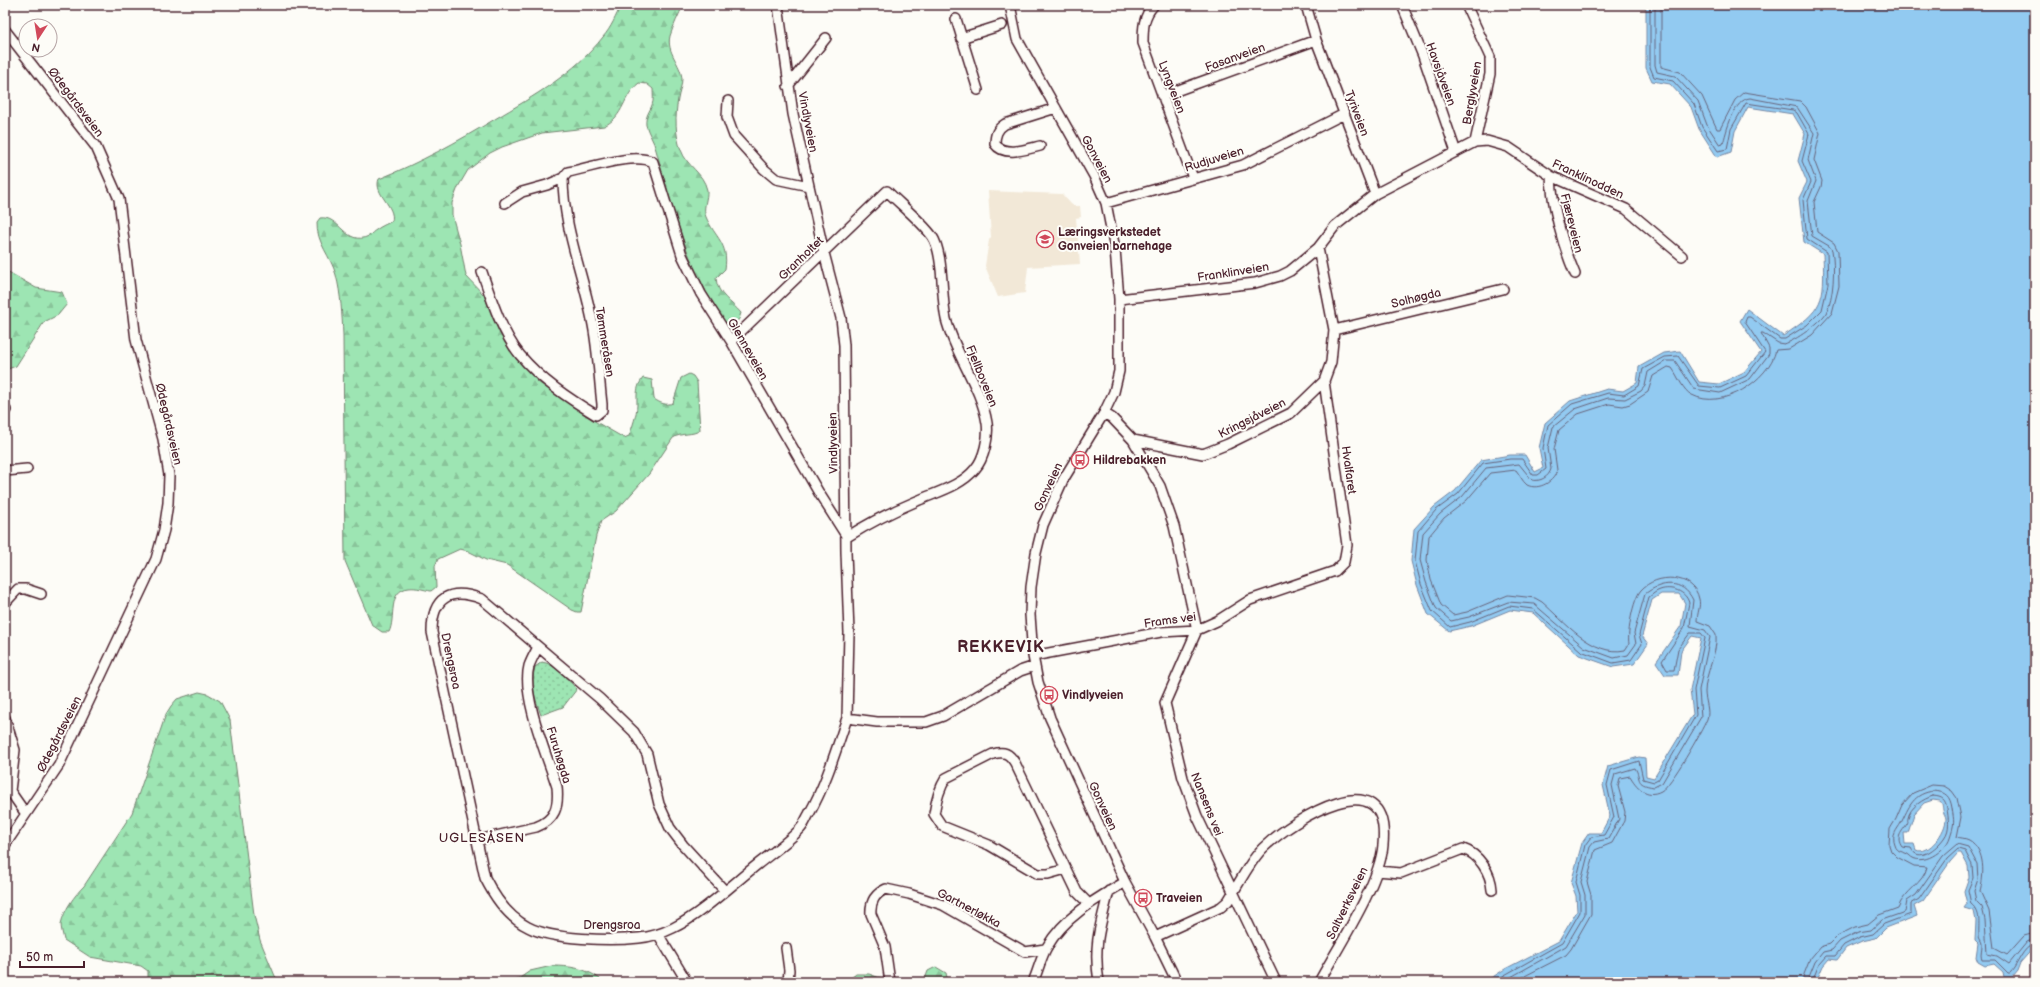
<svg xmlns="http://www.w3.org/2000/svg" width="2040" height="987" viewBox="0 0 2040 987" font-family="'Balsamiq Sans',sans-serif">
<style>
.built{fill:#f2e8d7}
.forest{fill:url(#forest-firs);stroke:#74826f}
.park{fill:url(#park-dots);stroke:#74826f}
.water{fill:#92caf1;stroke:#7586a2;fill-rule:evenodd}
.lines{fill:none;stroke-linecap:round;stroke-linejoin:round}
.shore{stroke:#67637a;stroke-width:1}
.minor-casing{stroke:#4a1f2b;stroke-width:12}
.minor{stroke:#fdfcf7;stroke-width:9}
.labels{text-anchor:middle;stroke-width:4;stroke-linejoin:round;paint-order:stroke}
.street-label{font-size:12px;fill:#4a1f2b;stroke:#fdfcf7}
.poi-label{font-size:12px;font-weight:bold;fill:#4a1f2b;stroke:#fdfcf7;text-anchor:start}
.neighbourhood-label{font-size:13px;letter-spacing:1px;fill:#4a1f2b;stroke:#fdfcf7}
.district-label{font-size:16px;font-weight:bold;letter-spacing:1px;fill:#4a1f2b;stroke:#fdfcf7}
</style>
<defs>
<pattern id="forest-firs" width="22" height="20" patternUnits="userSpaceOnUse"><rect width="22" height="20" fill="#9de5b3"/><path d="M5 1l3.5 6h-7zM16 11l3.5 6h-7z" fill="#89c49a"/></pattern>
<pattern id="park-dots" width="8" height="8" patternUnits="userSpaceOnUse"><rect width="8" height="8" fill="#9de5b3"/><path d="M2 2h.1M6 6h.1" fill="none" stroke="#89c49a" stroke-width="1.8" stroke-linecap="round"/></pattern>
</defs>
<rect width="100%" height="100%" fill="#fdfcf7"/>
<filter id="ink" filterUnits="userSpaceOnUse"><feTurbulence type="fractalNoise" baseFrequency=".025" numOctaves="2"/><feDisplacementMap in="SourceGraphic" scale="8" xChannelSelector="R" yChannelSelector="G"/><feConvolveMatrix kernelMatrix="1 2 1 2 8 2 1 2 1" color-interpolation-filters="sRGB"/></filter>
<g filter="url(#ink)">
<path class="built" d="M 988,191 L 1062,194 L 1071,204 L 1074,206 L 1080,206 L 1081,217 L 1076,218 L 1080,264 L 1028,267 L 1025,293 L 998,297 L 985,266 L 989,240 L 991,237 Z"/>
<path class="forest" d="M 621,5 L 683,5 C 679,15 673,26 670,36 C 666,53 681,63 682,79 C 682,85 679,93 678,99 C 675,116 675,135 681,150 C 687,167 703,172 707,190 C 708,198 702,209 706,217 C 715,238 729,243 725,269 L 716,278 C 717,295 732,302 741,313 L 739,319 L 734,325 C 722,325 717,311 712,302 C 684,255 671,203 656,150 C 654,141 648,133 646,125 C 645,116 650,111 652,105 C 654,100 653,95 653,89 L 647,84 L 639,83 C 622,96 625,116 604,126 L 542,133 L 502,147 L 490,153 L 468,170 L 458,187 L 452,203 L 452,215 L 460,244 L 466,276 L 484,295 L 493,319 L 511,350 L 538,382 L 596,422 L 624,438 L 629,436 C 632,428 637,414 637,405 C 637,394 636,387 643,378 L 652,380 L 654,399 C 660,403 666,406 673,403 L 681,378 L 689,374 L 693,376 L 697,382 L 700,430 C 693,436 682,432 673,438 L 649,474 L 616,511 L 601,521 L 596,536 L 581,612 L 577,612 L 572,610 L 507,565 L 486,560 L 468,551 L 460,549 L 438,559 L 435,566 L 436,587 L 431,591 C 424,590 417,587 409,588 C 387,590 396,619 389,632 L 382,632 L 372,625 L 345,561 L 343,335 C 342,315 341,294 336,275 C 331,256 316,243 317,222 L 320,218 C 340,215 345,247 369,236 C 371,234 374,231 376,230 C 381,226 387,224 392,221 C 396,206 373,194 379,179 C 419,163 457,142 495,119 C 534,96 575,73 603,37 C 611,28 616,16 621,5 Z
M 5,270 L 36,288 L 62,292 L 67,304 L 58,315 L 44,322 L 16,366 L 5,370 Z
M 199,692 L 208,694 L 220,701 L 230,720 L 254,915 L 260,940 L 275,976 L 281,982 L 148,982 L 148,971 L 141,966 L 90,957 L 64,940 C 63,935 61,929 61,924 C 64,910 74,896 84,886 L 132,813 L 166,714 L 171,706 L 177,699 Z
M 552,966 C 569,966 586,968 600,979 L 600,982 L 514,982 L 530,971 Z
M 936,967 L 946,973 L 948,982 L 924,982 L 928,971 Z
M 856,974 L 869,974 L 891,982 L 846,982 Z"/>
<path class="park" d="M 542,662 C 556,664 567,679 577,689 L 563,707 L 541,715 C 535,698 530,685 535,667 Z"/>
<path class="water" d="M 1646,5 L 2035,5 L 2035,946 L 2020,963 L 2017,971 L 2012,977 L 2004,977 L 2003,972 L 1994,964 L 1985,966 L 1978,962 L 1976,957 L 1978,943 L 1975,940 L 1976,921 L 1974,911 L 1964,908 L 1967,904 L 1964,891 L 1969,877 L 1968,866 L 1961,853 L 1958,853 L 1950,862 L 1923,901 L 1914,906 L 1917,916 L 1886,928 L 1876,938 L 1862,941 L 1846,948 L 1837,960 L 1829,959 L 1823,966 L 1816,982 L 1485,982 L 1505,969 L 1559,941 L 1577,911 L 1576,896 L 1571,883 L 1582,843 L 1589,833 L 1601,833 L 1610,816 L 1603,785 L 1608,766 L 1639,757 L 1645,758 L 1646,776 L 1654,778 L 1693,714 L 1690,690 L 1701,638 L 1692,636 L 1681,651 L 1678,675 L 1665,675 L 1656,662 L 1681,626 L 1685,603 L 1679,594 L 1661,594 L 1652,600 L 1642,636 L 1648,644 L 1634,664 L 1613,667 L 1579,655 L 1533,613 L 1510,610 L 1471,626 L 1449,631 L 1428,614 L 1417,585 L 1411,561 L 1414,529 L 1434,507 L 1455,491 L 1481,460 L 1510,455 L 1525,455 L 1535,472 L 1543,468 L 1539,448 L 1545,423 L 1570,401 L 1607,389 L 1623,391 L 1637,383 L 1639,367 L 1664,353 L 1680,351 L 1699,382 L 1719,384 L 1744,372 L 1761,352 L 1740,321 L 1747,309 L 1783,336 C 1824,309 1825,302 1823,254 L 1804,242 L 1799,198 L 1807,182 L 1798,161 L 1805,134 L 1793,114 L 1748,107 L 1735,131 L 1731,152 L 1717,157 L 1699,129 L 1691,107 L 1670,84 L 1652,81 L 1646,68 ZM 1933,800 L 1940,801 C 1943,804 1942,806 1943,810 C 1943,813 1946,816 1946,819 C 1946,831 1929,856 1916,850 L 1914,844 L 1905,844 L 1904,833 L 1908,833 L 1914,814 L 1924,803 Z"/>
<g class="lines">
<path class="shore" d="M 1934,791 C 1946,792 1950,796 1952,808 C 1954,822 1955,822 1950,837 C 1946,851 1921,868 1909,855 C 1904,851 1897,853 1895,845 C 1891,835 1897,830 1901,823 C 1909,807 1913,793 1934,791 Z
M 1933,796 C 1943,797 1945,799 1947,808 C 1948,818 1951,829 1944,838 C 1937,848 1918,864 1911,848 L 1902,847 C 1895,837 1902,832 1907,824 C 1909,820 1907,823 1908,818 C 1910,807 1923,799 1933,796 Z
M 1492,982 L 1562,943 L 1580,912 L 1580,895 L 1576,882 L 1585,845 L 1591,837 L 1604,835 L 1614,817 L 1607,785 L 1611,770 L 1639,761 L 1643,779 L 1654,782 L 1658,780 L 1696,715 L 1694,690 L 1705,638 L 1701,633 L 1690,633 L 1678,649 L 1674,670 L 1667,670 L 1662,661 L 1684,628 L 1689,603 C 1686,591 1671,586 1660,590 C 1656,591 1652,595 1649,597 L 1639,635 L 1642,644 L 1631,660 L 1613,663 L 1581,651 L 1533,609 L 1509,606 L 1470,622 L 1450,627 L 1432,611 L 1421,584 L 1415,561 L 1418,531 L 1436,510 L 1458,494 L 1483,463 L 1510,459 L 1522,459 L 1533,475 L 1538,475 L 1546,469 L 1543,448 L 1548,425 L 1572,404 L 1608,393 L 1624,395 L 1639,386 L 1643,369 L 1665,357 L 1678,356 L 1699,386 L 1720,388 L 1746,376 L 1765,352 L 1745,322 L 1747,317 L 1750,317 L 1780,339 L 1785,339 L 1807,325 L 1822,310 L 1828,284 L 1827,252 L 1807,239 L 1803,200 L 1811,182 L 1802,161 L 1809,134 L 1797,113 L 1793,110 L 1746,103 L 1731,129 L 1727,149 L 1718,151 L 1702,127 L 1694,104 L 1673,81 L 1654,77 L 1650,67 L 1650,5
M 1502,982 L 1566,946 L 1585,914 L 1585,895 L 1581,882 L 1590,847 L 1594,842 L 1608,839 L 1619,819 L 1612,785 L 1615,774 L 1635,768 C 1642,779 1634,784 1654,787 L 1662,783 L 1701,717 L 1699,690 L 1710,637 L 1705,630 L 1690,626 L 1693,600 C 1683,579 1661,581 1645,594 L 1634,633 L 1636,644 L 1628,655 L 1614,658 L 1584,647 L 1534,604 L 1508,602 L 1469,617 L 1451,621 L 1436,608 L 1426,582 L 1420,560 L 1423,533 L 1440,514 L 1462,497 L 1486,468 L 1519,464 L 1532,480 C 1540,482 1549,477 1551,469 L 1548,448 L 1553,427 L 1575,409 L 1608,398 L 1625,399 L 1641,391 L 1645,386 L 1648,372 L 1666,361 L 1675,361 L 1694,389 L 1720,393 L 1750,379 L 1769,354 L 1769,348 L 1761,333 L 1763,333 L 1778,343 L 1784,344 C 1795,341 1820,323 1826,313 C 1834,299 1835,266 1832,250 L 1829,246 L 1812,236 L 1808,201 L 1816,181 L 1808,160 L 1814,133 L 1797,107 L 1750,98 C 1734,99 1726,132 1723,144 L 1720,145 L 1707,125 L 1698,101 L 1675,76 L 1657,72 L 1655,65 L 1655,5
M 1513,982 L 1566,955 L 1571,949 L 1591,914 L 1591,895 L 1587,882 L 1595,850 L 1612,843 L 1624,821 L 1625,812 L 1618,786 L 1620,778 L 1630,776 C 1636,786 1646,799 1661,791 C 1671,786 1702,731 1707,719 C 1710,711 1705,700 1705,692 C 1705,673 1718,653 1716,635 L 1710,626 L 1697,621 C 1697,614 1701,606 1699,599 C 1694,573 1656,573 1641,590 C 1633,599 1627,633 1629,644 L 1625,650 C 1592,657 1564,621 1542,602 L 1535,598 L 1508,595 L 1467,612 L 1453,615 L 1441,605 L 1431,580 L 1427,560 L 1429,536 L 1444,518 L 1466,501 L 1490,473 L 1516,470 C 1520,475 1522,481 1527,485 C 1539,491 1555,481 1557,470 L 1554,449 L 1559,430 L 1578,414 L 1609,404 L 1623,406 L 1630,404 L 1648,392 L 1653,376 L 1668,367 L 1672,368 C 1678,376 1683,391 1692,395 C 1722,411 1769,380 1776,350 L 1789,349 L 1812,335 L 1832,313 L 1839,286 L 1838,251 L 1834,243 L 1817,232 L 1814,202 L 1821,187 L 1822,181 L 1814,160 L 1820,133 L 1806,107 L 1800,101 L 1744,92 L 1735,100 L 1720,129 L 1717,129 L 1702,96 L 1680,72 L 1661,67 L 1661,5
M 1801,982 L 1810,959 L 1820,947 L 1829,944 L 1837,936 L 1855,927 L 1868,924 L 1879,915 L 1898,908 C 1904,891 1924,883 1927,867 L 1914,866 L 1897,857 L 1891,851 L 1889,845 L 1890,829 L 1896,819 L 1902,805 L 1913,793 L 1932,785 L 1944,786 L 1952,791 L 1957,798 L 1961,817 L 1957,837 C 1960,838 1965,838 1969,840 C 1986,850 1984,876 1980,891 L 1989,911 L 1994,948 L 2007,955 L 2024,936 L 2035,933
M 1807,982 L 1815,962 L 1823,952 L 1832,950 L 1840,941 L 1858,932 L 1871,930 L 1882,920 L 1905,912 L 1907,901 L 1916,895 L 1943,856 L 1957,844 L 1968,847 L 1977,864 L 1978,879 L 1974,891 L 1976,901 L 1982,907 L 1985,920 L 1987,954 L 1997,956 L 2009,964 L 2027,942 L 2035,939
M 1812,982 L 1819,964 L 1826,956 L 1835,956 L 1844,945 L 1860,937 L 1873,934 L 1884,924 L 1911,914 L 1911,904 L 1919,899 L 1947,859 L 1958,849 L 1965,851 L 1972,865 L 1973,878 L 1968,890 L 1971,904 C 1982,913 1978,923 1979,936 C 1979,939 1982,941 1982,944 C 1982,950 1980,954 1982,960 L 1995,960 L 2008,973 L 2010,973 C 2018,966 2022,946 2035,944"/>
<defs>
<path id="minor" d="M 778,5 L 793,114 L 824,253 L 841,318 L 844,345 L 846,552 L 849,633 L 847,718 L 877,722 L 926,722 L 943,716 L 1020,671 L 1035,666
M 1010,5 L 1017,39 L 1094,176 L 1106,203 L 1115,249 L 1119,299 L 1119,371 L 1114,392 L 1104,413 L 1063,480 L 1043,525 L 1036,553 L 1031,587 L 1030,615 L 1033,656 L 1038,682 L 1050,718 L 1125,882 L 1155,937 L 1177,982
M 1154,5 C 1143,16 1143,29 1143,43 L 1193,178
M 1306,5 L 1316,40 L 1375,194
M 1402,5 L 1423,56 L 1456,152
M 1466,5 L 1490,57 L 1490,74 L 1475,142
M 956,19 L 978,90
M 5,30 L 96,147 L 119,199 L 136,340 L 163,439 L 169,475 L 168,503 L 164,530 L 156,559 L 59,765 L 5,845
M 961,38 L 1002,25
M 788,86 L 826,38
M 1162,96 L 1316,40
M 728,101 L 727,117 L 734,136 L 764,169 L 776,179 L 809,186
M 1040,146 C 1027,149 1004,157 995,144 C 995,135 997,129 1005,124 L 1056,108
M 1551,176 C 1552,207 1563,246 1575,274
M 505,203 L 522,192 L 547,185 L 563,178
M 1106,203 L 1243,165 L 1344,114
M 482,272 C 491,298 502,333 520,355 C 541,380 568,398 596,415 L 602,410 L 602,404 C 599,378 598,351 593,325 C 584,276 563,228 563,178 L 568,172 C 589,168 635,152 653,162 L 682,255 L 701,294 L 731,341 L 819,493 L 847,537 C 869,523 893,511 917,501 C 937,492 961,486 975,469 C 984,459 989,437 987,423 C 981,386 955,355 946,319 C 941,297 944,253 932,236 C 921,221 901,205 887,191 L 731,341
M 1119,299 L 1255,283 L 1280,276 L 1290,271 L 1318,248 L 1335,226 L 1375,194 L 1475,142 L 1487,141 L 1508,147 L 1551,176 L 1626,209 L 1682,256
M 1334,330 L 1503,289
M 5,409 L 6,410
M 1104,413 L 1112,418 L 1133,440 L 1203,454 L 1228,444 L 1291,413 L 1324,381 L 1331,362 L 1334,330 L 1318,248
M 1133,440 L 1160,486 L 1174,526 L 1197,630 L 1165,703 L 1183,778 L 1197,816 L 1276,982
M 5,471 L 27,469
M 5,603 L 18,589 L 26,589 L 41,594
M 1033,656 L 1161,632 L 1197,630 L 1217,621 L 1250,600 L 1335,571 L 1344,562 L 1347,545 L 1324,381
M 5,718 L 15,750 L 10,791 L 26,814
M 478,840 L 536,827 C 555,820 559,807 557,787 C 548,758 521,696 529,666 C 531,660 535,653 538,647
M 1066,869 L 1048,874 L 1038,874 L 989,845 L 942,826 L 934,814 C 936,801 939,789 946,778 L 993,754 C 1004,751 1009,753 1015,763 L 1077,892 L 1088,903
M 1377,871 L 1401,873 L 1463,849 C 1479,854 1491,873 1492,890
M 725,891 L 683,845 L 670,828 L 659,804 L 647,754 L 634,732 L 600,699 L 482,599 C 450,587 432,597 432,632 L 485,878 C 495,898 508,917 528,927 C 552,940 612,941 639,938 C 651,937 663,933 673,928 C 700,915 734,883 758,864 C 772,853 788,842 800,829 C 804,825 806,819 809,814 C 826,784 836,750 847,718
M 658,934 L 687,982
M 1155,937 L 1221,907 L 1228,901 C 1239,884 1249,862 1263,848 C 1292,820 1391,757 1383,845 C 1380,884 1338,947 1319,982
M 786,948 L 789,970 L 788,982
M 890,982 L 885,947 L 871,914 C 870,901 875,894 886,889 L 909,894 L 943,905 L 1025,952 L 1045,949
M 1033,982 C 1038,971 1041,957 1047,947 C 1064,917 1096,899 1125,882
M 1099,982 C 1093,946 1100,926 1109,891"/>
</defs>
<use href="#minor" class="minor-casing"/>
<use href="#minor" class="minor"/>
</g>
</g>
<defs>
<symbol id="school-ring" viewBox="-11 -11 22 22"><circle r="9.5" fill="#fdfcf7" stroke="#d1495b" stroke-width="1.5"/><path d="M0-5L7-2L0 1L-7-2ZM-4 1L0 2.5L4 1V4Q0 6-4 4Z" fill="#d1495b"/></symbol>
<symbol id="bus-ring" viewBox="-11 -11 22 22"><circle r="9.5" fill="#fdfcf7" stroke="#d1495b" stroke-width="1.5"/><path d="M-5-6H5V4H4V6H2V4H-2V6H-4V4H-5ZM-3.5-4V0h7V-4ZM-3.5 1.2v1.5H-2V1.2ZM2 1.2v1.5H3.5V1.2Z" fill="#d1495b"/></symbol>
</defs>
<g fill-rule="evenodd">
<use href="#school-ring" x="1035" y="229" width="20" height="20"/>
<use href="#bus-ring" x="1070" y="450" width="20" height="20"/>
<use href="#bus-ring" x="1039" y="685" width="20" height="20"/>
<use href="#bus-ring" x="1133" y="888" width="20" height="20"/>
</g>
<g class="labels">
<g class="street-label">
<text transform="translate(1235 57) rotate(-20)" y="4">Fasanveien</text>
<text transform="translate(1441 74) rotate(70)" y="4">Havsjåveien</text>
<text transform="translate(1172 87) rotate(69)" y="4">Lyngveien</text>
<text transform="translate(1472 93) rotate(-80)" y="4">Berglyveien</text>
<text transform="translate(76 102) rotate(53)" y="4">Ødegårdsveien</text>
<text transform="translate(1357 113) rotate(69)" y="4">Tyriveien</text>
<text transform="translate(808 122) rotate(79)" y="4">Vindlyveien</text>
<text transform="translate(1097 159) rotate(62)" y="4">Gonveien</text>
<text transform="translate(1214 159) rotate(-17)" y="4">Rudjuveien</text>
<text transform="translate(1588 179) rotate(25)" y="4">Franklinodden</text>
<text transform="translate(1572 223) rotate(76)" y="4">Fjæreveien</text>
<text transform="translate(801 258) rotate(-44)" y="4">Granholtet</text>
<text transform="translate(1233 272) rotate(-9)" y="4">Franklinveien</text>
<text transform="translate(1416 298) rotate(-14)" y="4">Solhøgda</text>
<text transform="translate(605 342) rotate(81)" y="4">Tømmeråsen</text>
<text transform="translate(748 349) rotate(60)" y="4">Glenneveien</text>
<text transform="translate(982 376) rotate(68)" y="4">Fjellboveien</text>
<text transform="translate(1252 418) rotate(-27)" y="4">Kringsjåveien</text>
<text transform="translate(169 424) rotate(77)" y="4">Ødegårdsveien</text>
<text transform="translate(833 443) rotate(-91)" y="4">Vindlyveien</text>
<text transform="translate(1349 470) rotate(82)" y="4">Hvalfaret</text>
<text transform="translate(1048 487) rotate(-65)" y="4">Gonveien</text>
<text transform="translate(1170 620) rotate(-8)" y="4">Frams vei</text>
<text transform="translate(451 661) rotate(78)" y="4">Drengsroa</text>
<text transform="translate(59 734) rotate(-63)" y="4">Ødegårdsveien</text>
<text transform="translate(559 755) rotate(73)" y="4">Furuhøgda</text>
<text transform="translate(1207 804) rotate(68)" y="4">Nansens vei</text>
<text transform="translate(1103 806) rotate(65)" y="4">Gonveien</text>
<text transform="translate(1347 903) rotate(-64)" y="4">Saltverksveien</text>
<text transform="translate(969 908) rotate(28)" y="4">Gartnerløkka</text>
<text x="612" y="929">Drengsroa</text>
</g>
<g class="poi-label">
<text x="1058" y="236">Læringsverkstedet<tspan x="1058" dy="14">Gonveien barnehage</tspan></text>
<text x="1093" y="464">Hildrebakken</text>
<text x="1062" y="699">Vindlyveien</text>
<text x="1156" y="902">Traveien</text>
</g>
<g class="neighbourhood-label">
<text x="482" y="842">UGLESÅSEN</text>
</g>
<g class="district-label">
<text x="1001" y="652">REKKEVIK</text>
</g>
</g>
<rect width="2040" height="987" fill="none" stroke="#fdfcf7" stroke-width="20"/>
<rect x="10" y="10" width="2020" height="967" fill="none" stroke="#4a1f2b" stroke-width="1.5" filter="url(#ink)"/>
<g transform="translate(38 38) rotate(192)"><circle r="19" fill="#fdfcf7" stroke="#b5a4a5"/>
<path d="M0-3L7 15L0 10L-7 15Z" fill="#d1495b"/>
<text y="-6" font-size="11" font-weight="bold" text-anchor="middle" fill="#4a1f2b">N</text>
</g>
<path d="M20 961v6h64v-6" fill="none" stroke="#4a1f2b" stroke-width="2"/>
<text x="26" y="961" font-size="12" fill="#4a1f2b" stroke="#fdfcf7" stroke-width="3" paint-order="stroke">50 m</text>
</svg>
